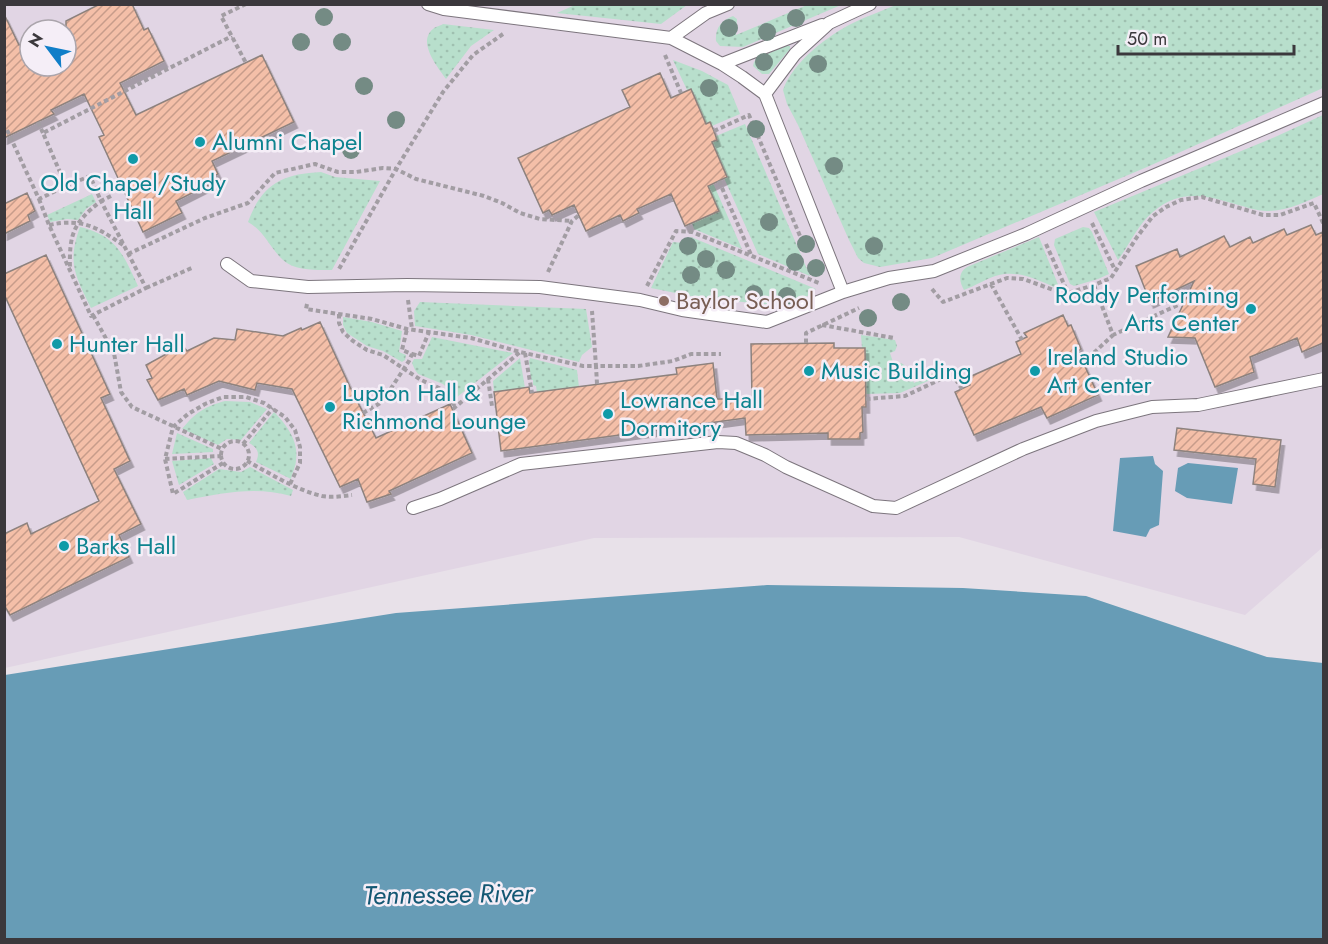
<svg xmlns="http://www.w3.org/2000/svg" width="1328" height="944" viewBox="0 0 1328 944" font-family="Jost,sans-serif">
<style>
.built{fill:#e1d5e4;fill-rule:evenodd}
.green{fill:url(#green-dots)}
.water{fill:#679cb6}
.building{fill:url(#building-hatch);stroke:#8d827e;stroke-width:1.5;filter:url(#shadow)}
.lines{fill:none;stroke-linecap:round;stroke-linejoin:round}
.service-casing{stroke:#7c757d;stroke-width:14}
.path{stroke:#a29da3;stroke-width:4;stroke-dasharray:4.5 3;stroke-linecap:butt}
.service{stroke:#fff;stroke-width:12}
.tree{fill:#748b84}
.culture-dot{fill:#0f9aa8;stroke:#f5eef7;stroke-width:2}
.education-dot{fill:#8d6e63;stroke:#f5eef7;stroke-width:2}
.labels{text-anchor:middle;stroke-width:5;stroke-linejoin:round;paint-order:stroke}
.culture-label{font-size:24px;fill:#0d838f;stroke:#f5eef7;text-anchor:start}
.education-label{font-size:24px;fill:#785e54;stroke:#f5eef7;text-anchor:start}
.water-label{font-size:26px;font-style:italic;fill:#135773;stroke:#f5eef7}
</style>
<defs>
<pattern id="green-dots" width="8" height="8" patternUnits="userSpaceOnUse" patternTransform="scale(1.5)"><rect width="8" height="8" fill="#b8dfcc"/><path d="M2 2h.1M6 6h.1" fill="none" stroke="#9fc0b0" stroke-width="1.8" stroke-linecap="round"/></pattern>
<pattern id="building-hatch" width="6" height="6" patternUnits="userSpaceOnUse" patternTransform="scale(1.5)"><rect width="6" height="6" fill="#f4bfa8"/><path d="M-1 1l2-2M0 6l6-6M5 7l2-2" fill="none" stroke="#c79c8a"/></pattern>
<filter id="shadow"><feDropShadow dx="3.5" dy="6" stdDeviation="0" flood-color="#0004"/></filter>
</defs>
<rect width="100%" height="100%" fill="#e8e1e9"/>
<path class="built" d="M 4,5 L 1323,5 L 1323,547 L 1245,615 L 959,537 L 594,538 L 5,668 ZM 30,30 L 66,30 L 66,66 L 30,66 Z"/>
<path class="green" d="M 575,5 L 575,4 L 687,5 L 661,24 L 557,13 Z
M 807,5 L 841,5 L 743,47 L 720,46 L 716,41 C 715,28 721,21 733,16 L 737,19 L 736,35 Z
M 896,5 L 1323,5 L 1323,88 L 1147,167 L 932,258 L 880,267 L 864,263 L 858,258 L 849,240 L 798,125 L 787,104 L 783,90 C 793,62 827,36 853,23 C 867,16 882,11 896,5 Z
M 443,24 L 494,30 L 471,46 L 446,79 C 437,66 417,42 433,29 C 436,26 440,26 443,24 Z
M 786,46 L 790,46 L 790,49 L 769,74 L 762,74 L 753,66 L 754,62 L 757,58 Z
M 673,60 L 702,71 L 728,85 L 740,114 L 712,126 L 710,122 L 706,124 L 691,89 L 687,90 Z
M 1323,115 L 1323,194 C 1305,202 1288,211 1267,211 C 1256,211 1246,207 1235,204 C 1205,195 1179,189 1153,212 C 1138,224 1130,244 1118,260 L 1094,212 L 1275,137 Z
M 745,124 L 810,276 L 758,254 L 724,178 L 727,176 L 712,142 L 717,140 L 716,136 Z
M 321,172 L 335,177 L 380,181 L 332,270 C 317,270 294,271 283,260 C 269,247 265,232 248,222 C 262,184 282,174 321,172 Z
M 713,183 L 742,249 L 694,229 L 692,223 L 719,211 L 707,186 Z
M 92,194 L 96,202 L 86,209 L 78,220 L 67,219 L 50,222 L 47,215 Z
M 80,227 C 117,236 123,254 138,286 L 91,308 C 75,275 67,263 80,227 Z
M 1083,227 L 1089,228 L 1092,232 L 1109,274 L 1098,279 L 1074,286 L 1070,284 L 1054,245 L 1055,239 Z
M 691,237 L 816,289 C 807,298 794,305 781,306 L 695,297 L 651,288 L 673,242 L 683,243 Z
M 1039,237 L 1059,287 L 1054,287 C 1038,280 1017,270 999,275 C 987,278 975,286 964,290 C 959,281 958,273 967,267 Z
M 420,302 L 586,309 L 592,347 L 582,355 L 579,362 L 471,335 L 415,326 L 414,311 Z
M 343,317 L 372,322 L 402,331 L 399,352 L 406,355 L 405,360 L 402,362 L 383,351 L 367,346 L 347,333 L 343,325 Z
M 861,335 L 895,340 L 897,346 L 895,351 L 890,353 L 894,365 L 901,363 L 907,367 L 914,383 L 940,370 L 942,375 L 900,393 L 866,394 L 865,348 L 862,348 Z
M 432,337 L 513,353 L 457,397 L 443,384 L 418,374 L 415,370 L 412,363 L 414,359 L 422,359 Z
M 520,358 L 525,388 L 494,392 L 493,381 Z
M 530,358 L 577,370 L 579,387 L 537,393 L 536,386 L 533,385 L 533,380 L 531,380 L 529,361 Z
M 225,401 L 250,402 L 267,409 L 241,440 L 227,439 L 218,445 L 182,429 C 196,412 204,407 225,401 Z
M 274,412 C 286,424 299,441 296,460 C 296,466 292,473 291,479 L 256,462 C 260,453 258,448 249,443 Z
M 177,433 L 213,449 L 213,452 L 172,454 Z
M 211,458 L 214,464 L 179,485 L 172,461 Z
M 250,467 L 293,490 L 291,496 C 256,486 222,493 187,500 L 183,492 L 219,469 L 241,472 Z"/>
<path class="water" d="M 1153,456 L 1155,464 L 1163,471 L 1159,525 L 1150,529 L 1146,537 L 1113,531 L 1120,458 Z
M 1188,463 L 1238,468 L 1232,504 L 1187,498 L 1175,491 L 1178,468 Z
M 767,585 L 963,588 L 1086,596 L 1267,657 L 1323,663 L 1323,939 L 5,939 L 5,675 L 396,613 Z"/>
<path class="building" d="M 100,4 L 132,4 L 144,30 L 148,28 L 164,61 L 120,83 L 136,115 L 262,55 L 294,122 L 212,161 L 218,174 L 206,180 L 208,185 L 176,201 L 182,213 L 143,232 L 99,137 L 104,135 L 84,94 L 51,110 L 54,114 L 4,138 L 4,14 L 19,45 L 30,39 L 30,66 L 66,66 L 66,21 Z
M 660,73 L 671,98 L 691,89 L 706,124 L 710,122 L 714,131 L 717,140 L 712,142 L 727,177 L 708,186 L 719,211 L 685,226 L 671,194 L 637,209 L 639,213 L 623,221 L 620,215 L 586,231 L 574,205 L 552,215 L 549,210 L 543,213 L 518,158 L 630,107 L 622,90 Z
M 27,193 L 35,211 L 28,215 L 30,221 L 4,234 L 4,204 Z
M 1311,225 L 1316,235 L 1323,232 L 1323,343 L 1302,352 L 1297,338 L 1250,357 L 1254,372 L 1215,387 L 1195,338 L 1168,337 L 1194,281 L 1150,302 L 1136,266 L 1177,249 L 1180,257 L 1224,236 L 1230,247 L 1250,237 L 1253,243 L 1284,229 L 1287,235 Z
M 46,255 L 110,394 L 101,398 L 130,461 L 114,469 L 141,524 L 119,535 L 129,557 L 10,615 L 4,605 L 4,534 L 27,523 L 31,534 L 99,501 L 4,294 L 4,274 Z
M 1063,315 L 1068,326 L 1071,325 L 1081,349 L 1078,351 L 1098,395 L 1047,418 L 1041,407 L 974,435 L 955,392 L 970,385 L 967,378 L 1021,354 L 1016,342 L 1027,337 L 1024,333 Z
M 320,322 L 350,387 L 376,438 L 450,404 L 472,453 L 389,491 L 391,494 L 367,502 L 358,479 L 340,487 L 292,389 L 257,383 L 255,390 L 219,381 L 187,395 L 184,389 L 158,400 L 147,380 L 152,378 L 146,365 L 170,352 L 183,346 L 187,351 L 214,338 L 235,340 L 237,329 L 283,336 L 301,328 L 302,330 Z
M 834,343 L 834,348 L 865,348 L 866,407 L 862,407 L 863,432 L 860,433 L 860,439 L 828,439 L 828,433 L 746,435 L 745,418 L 501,451 L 494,392 L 529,387 L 530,393 L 677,374 L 676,368 L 713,363 L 717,399 L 752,399 L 751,344 Z
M 1177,428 L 1281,440 L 1275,487 L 1253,484 L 1256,459 L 1174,450 Z"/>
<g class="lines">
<defs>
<path id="service" d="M 428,4 L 444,9 L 671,38 L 722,64 L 742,77 L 765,94 L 843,292
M 671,38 L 706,13 L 728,4
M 722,64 L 822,25
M 765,94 L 795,54 L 829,23 L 870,4
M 227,264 L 251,281 L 308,287 L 407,285 L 540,287 L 640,300 L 682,310 L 767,322 L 843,292 L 889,278 L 934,271 L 1026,234 L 1141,181 L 1324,103
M 413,508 L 440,499 L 521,464 L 718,442 L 736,443 L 765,455 L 786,467 L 873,506 L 896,508 L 1023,449 L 1096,421 L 1152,407 L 1198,405 L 1324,379"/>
</defs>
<use href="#service" class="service-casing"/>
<path class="path" d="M 246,4 L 221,16 L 246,63
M 503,34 L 473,55 L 443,92 L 396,169 L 416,179 L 484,196 L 502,203 L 520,213 L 540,219 L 572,221
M 665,55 L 681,93
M 38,122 L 43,133
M 7,130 L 39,199 L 66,186 L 43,133 L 232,36
M 714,131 L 749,115 L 800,236
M 719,181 L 752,257
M 66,186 L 90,176 L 101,201 L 111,196
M 39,199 L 49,225 L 91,316 L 146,288 L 101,201 C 73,223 69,234 70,270
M 1092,223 L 1115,270
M 49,225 C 82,218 97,227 123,245
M 1046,244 L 1068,293
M 128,254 L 205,218 L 248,203 L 275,173 L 315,164 L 338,172 L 356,172 L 383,168 L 396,169 L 339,269
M 548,272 L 572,221 L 579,215
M 991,284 L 1022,340
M 1094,285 L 1113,335 L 1178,305
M 647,286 L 676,231 L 692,232 L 819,283
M 146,288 L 194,267
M 932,289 L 943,302 L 1007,278 L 1023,279 L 1065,294 L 1094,285 L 1111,278 L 1137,237 L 1153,216 L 1166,207 L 1181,200 L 1202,197 L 1263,215 L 1280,215 L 1314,203 L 1324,225
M 408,300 L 412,329
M 307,304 L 306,309 L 372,319 L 407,329 L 471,338 L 520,352 L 583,366 L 596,366 L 592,311
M 339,314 L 339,323 L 343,332 L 353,341 L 367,350 L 383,355 L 421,380 L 441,389 L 456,407
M 93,315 L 114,353 L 121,392 L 132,407 L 222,449
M 822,325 L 894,338
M 806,343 L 806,333 L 859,308
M 525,353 L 532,393
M 412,354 L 419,356 L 429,332
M 1083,363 L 1113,335
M 488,379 L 492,406 L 495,406
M 597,384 L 596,366 L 638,366 L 673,361 L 691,354 L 721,354
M 866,399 L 905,396 L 952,374 L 962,389
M 453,409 L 520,352
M 363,413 L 382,402 L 409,361 L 412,354 L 402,350 L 407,329
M221 455a14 14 0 1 1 28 0a14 14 0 1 1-28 0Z
M 243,444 L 273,408
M 165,459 L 221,456
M 247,461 C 271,474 296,490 322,496 C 332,498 342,496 352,495
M 223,463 L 173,494 L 165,459 L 173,427 L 188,414 L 205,404 L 223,397 L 246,397 L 264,403 L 285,417 L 295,430 L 300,447 L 300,463 L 290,484"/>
<use href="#service" class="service"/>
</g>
<g class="tree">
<circle cx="324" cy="17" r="9"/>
<circle cx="796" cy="18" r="9"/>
<circle cx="729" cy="28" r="9"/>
<circle cx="767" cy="32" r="9"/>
<circle cx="301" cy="42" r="9"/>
<circle cx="342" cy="42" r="9"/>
<circle cx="764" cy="62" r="9"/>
<circle cx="818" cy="64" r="9"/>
<circle cx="364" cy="86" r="9"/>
<circle cx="709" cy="88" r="9"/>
<circle cx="396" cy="120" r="9"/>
<circle cx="756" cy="129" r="9"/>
<circle cx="351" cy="150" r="9"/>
<circle cx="834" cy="166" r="9"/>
<circle cx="769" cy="222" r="9"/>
<circle cx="806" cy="244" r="9"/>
<circle cx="688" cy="246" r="9"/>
<circle cx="874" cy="246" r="9"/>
<circle cx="706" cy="259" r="9"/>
<circle cx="795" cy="262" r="9"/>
<circle cx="816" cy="268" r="9"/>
<circle cx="726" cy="270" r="9"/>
<circle cx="691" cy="275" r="9"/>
<circle cx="754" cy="294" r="9"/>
<circle cx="787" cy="296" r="9"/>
<circle cx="901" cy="302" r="9"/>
<circle cx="868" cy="318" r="9"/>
</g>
<g class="culture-dot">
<circle cx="200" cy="142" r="6"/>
<circle cx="133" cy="159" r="6"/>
<circle cx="1251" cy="309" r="6"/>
<circle cx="57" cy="344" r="6"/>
<circle cx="809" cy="371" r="6"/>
<circle cx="1035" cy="371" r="6"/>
<circle cx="330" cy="407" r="6"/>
<circle cx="608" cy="414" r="6"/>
<circle cx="64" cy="546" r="6"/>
</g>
<circle class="education-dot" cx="664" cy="301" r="6"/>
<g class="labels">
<g class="culture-label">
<text x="212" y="150">Alumni Chapel</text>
<text x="133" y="191" text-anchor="middle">Old Chapel/Study<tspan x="133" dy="28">Hall</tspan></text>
<text x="1239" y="303" text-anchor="end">Roddy Performing<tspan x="1239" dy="28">Arts Center</tspan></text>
<text x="69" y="352">Hunter Hall</text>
<text x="1047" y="365">Ireland Studio<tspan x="1047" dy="28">Art Center</tspan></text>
<text x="821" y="379">Music Building</text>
<text x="342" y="401">Lupton Hall &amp;<tspan x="342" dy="28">Richmond Lounge</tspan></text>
<text x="620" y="408">Lowrance Hall<tspan x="620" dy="28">Dormitory</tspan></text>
<text x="76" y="554">Barks Hall</text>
</g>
<g class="education-label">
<text x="676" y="309">Baylor School</text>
</g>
<g class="water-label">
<text transform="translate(448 894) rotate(-1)" y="9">Tennessee River</text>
</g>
</g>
<rect width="1328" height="944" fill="none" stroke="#3b383c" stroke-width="12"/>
<g transform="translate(48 48) rotate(302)"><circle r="28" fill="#f5eef7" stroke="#aba5ac" stroke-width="1.5"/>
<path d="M0-4.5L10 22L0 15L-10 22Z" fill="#107ec8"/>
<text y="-9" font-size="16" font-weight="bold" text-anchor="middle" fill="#3b383c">N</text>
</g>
<path d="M1118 45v9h176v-9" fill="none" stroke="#3b383c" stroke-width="3"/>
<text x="1127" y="45" font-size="18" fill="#3b383c" stroke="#f5eef7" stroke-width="4.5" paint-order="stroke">50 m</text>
</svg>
